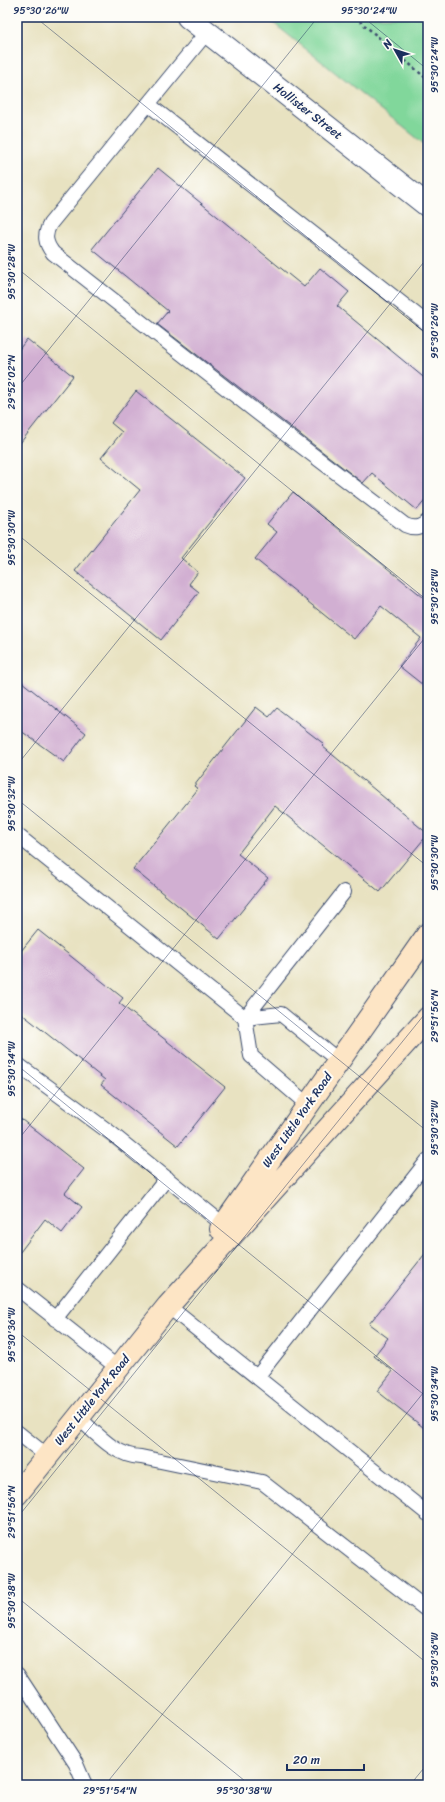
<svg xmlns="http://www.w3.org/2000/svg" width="445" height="1802" viewBox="0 0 445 1802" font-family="Sriracha,sans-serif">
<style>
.green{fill:#81d79b;stroke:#4e837c}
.building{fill:#d1afd2}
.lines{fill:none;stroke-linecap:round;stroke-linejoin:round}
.service-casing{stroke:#3a4a6d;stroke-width:16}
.tertiary-casing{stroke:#3a4a6d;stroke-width:24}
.secondary-casing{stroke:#3a4a6d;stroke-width:24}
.path{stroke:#3a4a6d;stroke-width:2.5;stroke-dasharray:3 3;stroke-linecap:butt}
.service{stroke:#fff;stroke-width:14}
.tertiary{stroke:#fff;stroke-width:22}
.secondary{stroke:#fde5c5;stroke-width:22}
.ticks{fill:none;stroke:#1b2f5e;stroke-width:1;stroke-opacity:0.45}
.labels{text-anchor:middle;stroke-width:4;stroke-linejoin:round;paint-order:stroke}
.street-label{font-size:12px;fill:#1b2f5e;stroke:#fdfcf7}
.neatline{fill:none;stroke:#1b2f5e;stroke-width:1.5}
.ticks-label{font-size:10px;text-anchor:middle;fill:#1b2f5e}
</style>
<rect width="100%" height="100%" fill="#fdfcf7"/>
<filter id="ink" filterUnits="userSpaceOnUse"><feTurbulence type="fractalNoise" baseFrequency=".025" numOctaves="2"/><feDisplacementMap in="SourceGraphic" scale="8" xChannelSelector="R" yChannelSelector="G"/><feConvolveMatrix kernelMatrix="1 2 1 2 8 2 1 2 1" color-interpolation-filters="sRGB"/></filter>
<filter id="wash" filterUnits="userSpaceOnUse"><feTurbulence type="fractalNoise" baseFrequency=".012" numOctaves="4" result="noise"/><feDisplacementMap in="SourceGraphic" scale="16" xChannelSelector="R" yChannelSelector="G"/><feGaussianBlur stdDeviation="0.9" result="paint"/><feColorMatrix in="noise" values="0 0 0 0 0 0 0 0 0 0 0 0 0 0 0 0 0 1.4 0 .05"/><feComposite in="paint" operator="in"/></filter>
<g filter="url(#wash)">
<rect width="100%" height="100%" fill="#e8e2c1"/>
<path class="green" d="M 266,17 L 428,17 L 428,147 Z"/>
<g id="blocks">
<path class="building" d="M 158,168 L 304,287 L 320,268 L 349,292 L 337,306 L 428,381 L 428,497 L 417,510 L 372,473 L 363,483 L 157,324 L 168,311 L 92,249 Z
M 27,339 L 73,376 L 17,447 L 17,352 Z
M 136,391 L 245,478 L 181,558 L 198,572 L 189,584 L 199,592 L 161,640 L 75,571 L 140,490 L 101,458 L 122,432 L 111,423 Z
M 293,492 L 428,601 L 428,689 L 399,666 L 421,638 L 381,606 L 354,639 L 255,559 L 277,532 L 267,524 Z
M 17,678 L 86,733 L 64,762 L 17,728 Z
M 256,707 L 269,717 L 277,708 L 324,744 L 322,746 L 428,834 L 380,892 L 275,806 L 238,854 L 268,878 L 219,939 L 133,869 L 198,789 L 194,786 Z
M 38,930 L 123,998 L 119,1003 L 225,1087 L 178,1146 L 101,1085 L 105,1080 L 17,1010 L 17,956 Z
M 17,1116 L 84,1169 L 65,1193 L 82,1207 L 62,1233 L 45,1219 L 17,1256 Z
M 428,1250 L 428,1431 L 377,1391 L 393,1371 L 374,1356 L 388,1338 L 369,1324 Z"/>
</g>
</g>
<g filter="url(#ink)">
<use href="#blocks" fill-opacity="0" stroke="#3a4a6d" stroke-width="1"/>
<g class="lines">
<defs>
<path id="service" d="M 207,32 L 50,224 C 44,235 45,243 53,253 L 259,414 L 405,525 C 414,529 420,528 428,521
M 148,104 L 428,324
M 17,835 L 245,1018 L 251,1056 L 308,1105
M 245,1018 L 344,892
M 245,1018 L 281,1014 L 339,1061
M 17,1064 L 112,1134 L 224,1225
M 17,1288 L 118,1368
M 168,1306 L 428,1514
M 55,1319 L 167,1178
M 257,1377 L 428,1160
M 78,1417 C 97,1434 115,1456 141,1457 L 262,1482 L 428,1611
M 17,1432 L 47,1456
M 17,1674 L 76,1764 L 85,1785"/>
<path id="tertiary" d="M 188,17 L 428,206"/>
<path id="secondary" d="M 221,1229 L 428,934
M 17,1494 L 168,1306 L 428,1018"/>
</defs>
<use href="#service" class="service-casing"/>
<use href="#tertiary" class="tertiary-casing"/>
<use href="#secondary" class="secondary-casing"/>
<path class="path" d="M 355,17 L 428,80"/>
<use href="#service" class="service"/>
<use href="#tertiary" class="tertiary"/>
<use href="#secondary" class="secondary"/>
</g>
</g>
<path class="ticks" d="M 35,17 L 428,335M 363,17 L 428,70M 17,268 L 428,601M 17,389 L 318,17M 17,534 L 428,867M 17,765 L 428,257M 17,799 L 428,1132M 17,1065 L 428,1398M 17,1141 L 428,634M 17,1331 L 428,1664M 17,1518 L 428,1010M 17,1597 L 250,1785M 105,1785 L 428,1387M 410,1785 L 428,1763"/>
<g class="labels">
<g class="street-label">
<text transform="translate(308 111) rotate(38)" y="4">Hollister Street</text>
<text transform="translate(297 1120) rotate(-55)" y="4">West Little York Road</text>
<text transform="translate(92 1400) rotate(-51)" y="4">West Little York Road</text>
</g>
</g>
<rect width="445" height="1802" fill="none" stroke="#fdfcf7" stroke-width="44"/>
<g transform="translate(395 50) rotate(309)" stroke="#fdfcf7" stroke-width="3" paint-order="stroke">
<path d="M0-3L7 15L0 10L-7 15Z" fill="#1b2f5e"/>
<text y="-6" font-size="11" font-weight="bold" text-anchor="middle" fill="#1b2f5e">N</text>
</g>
<path d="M287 1764v6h77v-6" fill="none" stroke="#1b2f5e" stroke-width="2"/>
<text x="293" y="1764" font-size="12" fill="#1b2f5e" stroke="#fdfcf7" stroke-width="3" paint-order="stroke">20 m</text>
<rect x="22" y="22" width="401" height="1758" class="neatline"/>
<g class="ticks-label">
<text x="41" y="14">95°30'26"W</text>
<text x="369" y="14">95°30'24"W</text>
<text transform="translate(434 65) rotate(-90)" y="4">95°30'24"W</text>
<text transform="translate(11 272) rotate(-90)" y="4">95°30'28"W</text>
<text transform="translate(434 331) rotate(-90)" y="4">95°30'26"W</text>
<text transform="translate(11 382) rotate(-90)" y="4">29°52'02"N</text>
<text transform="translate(11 538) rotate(-90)" y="4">95°30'30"W</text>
<text transform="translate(434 597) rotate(-90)" y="4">95°30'28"W</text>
<text transform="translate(11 804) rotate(-90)" y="4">95°30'32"W</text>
<text transform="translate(434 863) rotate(-90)" y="4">95°30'30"W</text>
<text transform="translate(434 1016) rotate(-90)" y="4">29°51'56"N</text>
<text transform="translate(11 1069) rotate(-90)" y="4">95°30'34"W</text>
<text transform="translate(434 1128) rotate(-90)" y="4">95°30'32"W</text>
<text transform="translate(11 1335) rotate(-90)" y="4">95°30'36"W</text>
<text transform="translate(434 1394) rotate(-90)" y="4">95°30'34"W</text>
<text transform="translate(11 1512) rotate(-90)" y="4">29°51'56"N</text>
<text transform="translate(11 1601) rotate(-90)" y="4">95°30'38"W</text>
<text transform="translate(434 1660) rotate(-90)" y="4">95°30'36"W</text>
<text x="110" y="1794">29°51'54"N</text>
<text x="244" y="1794">95°30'38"W</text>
</g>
</svg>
